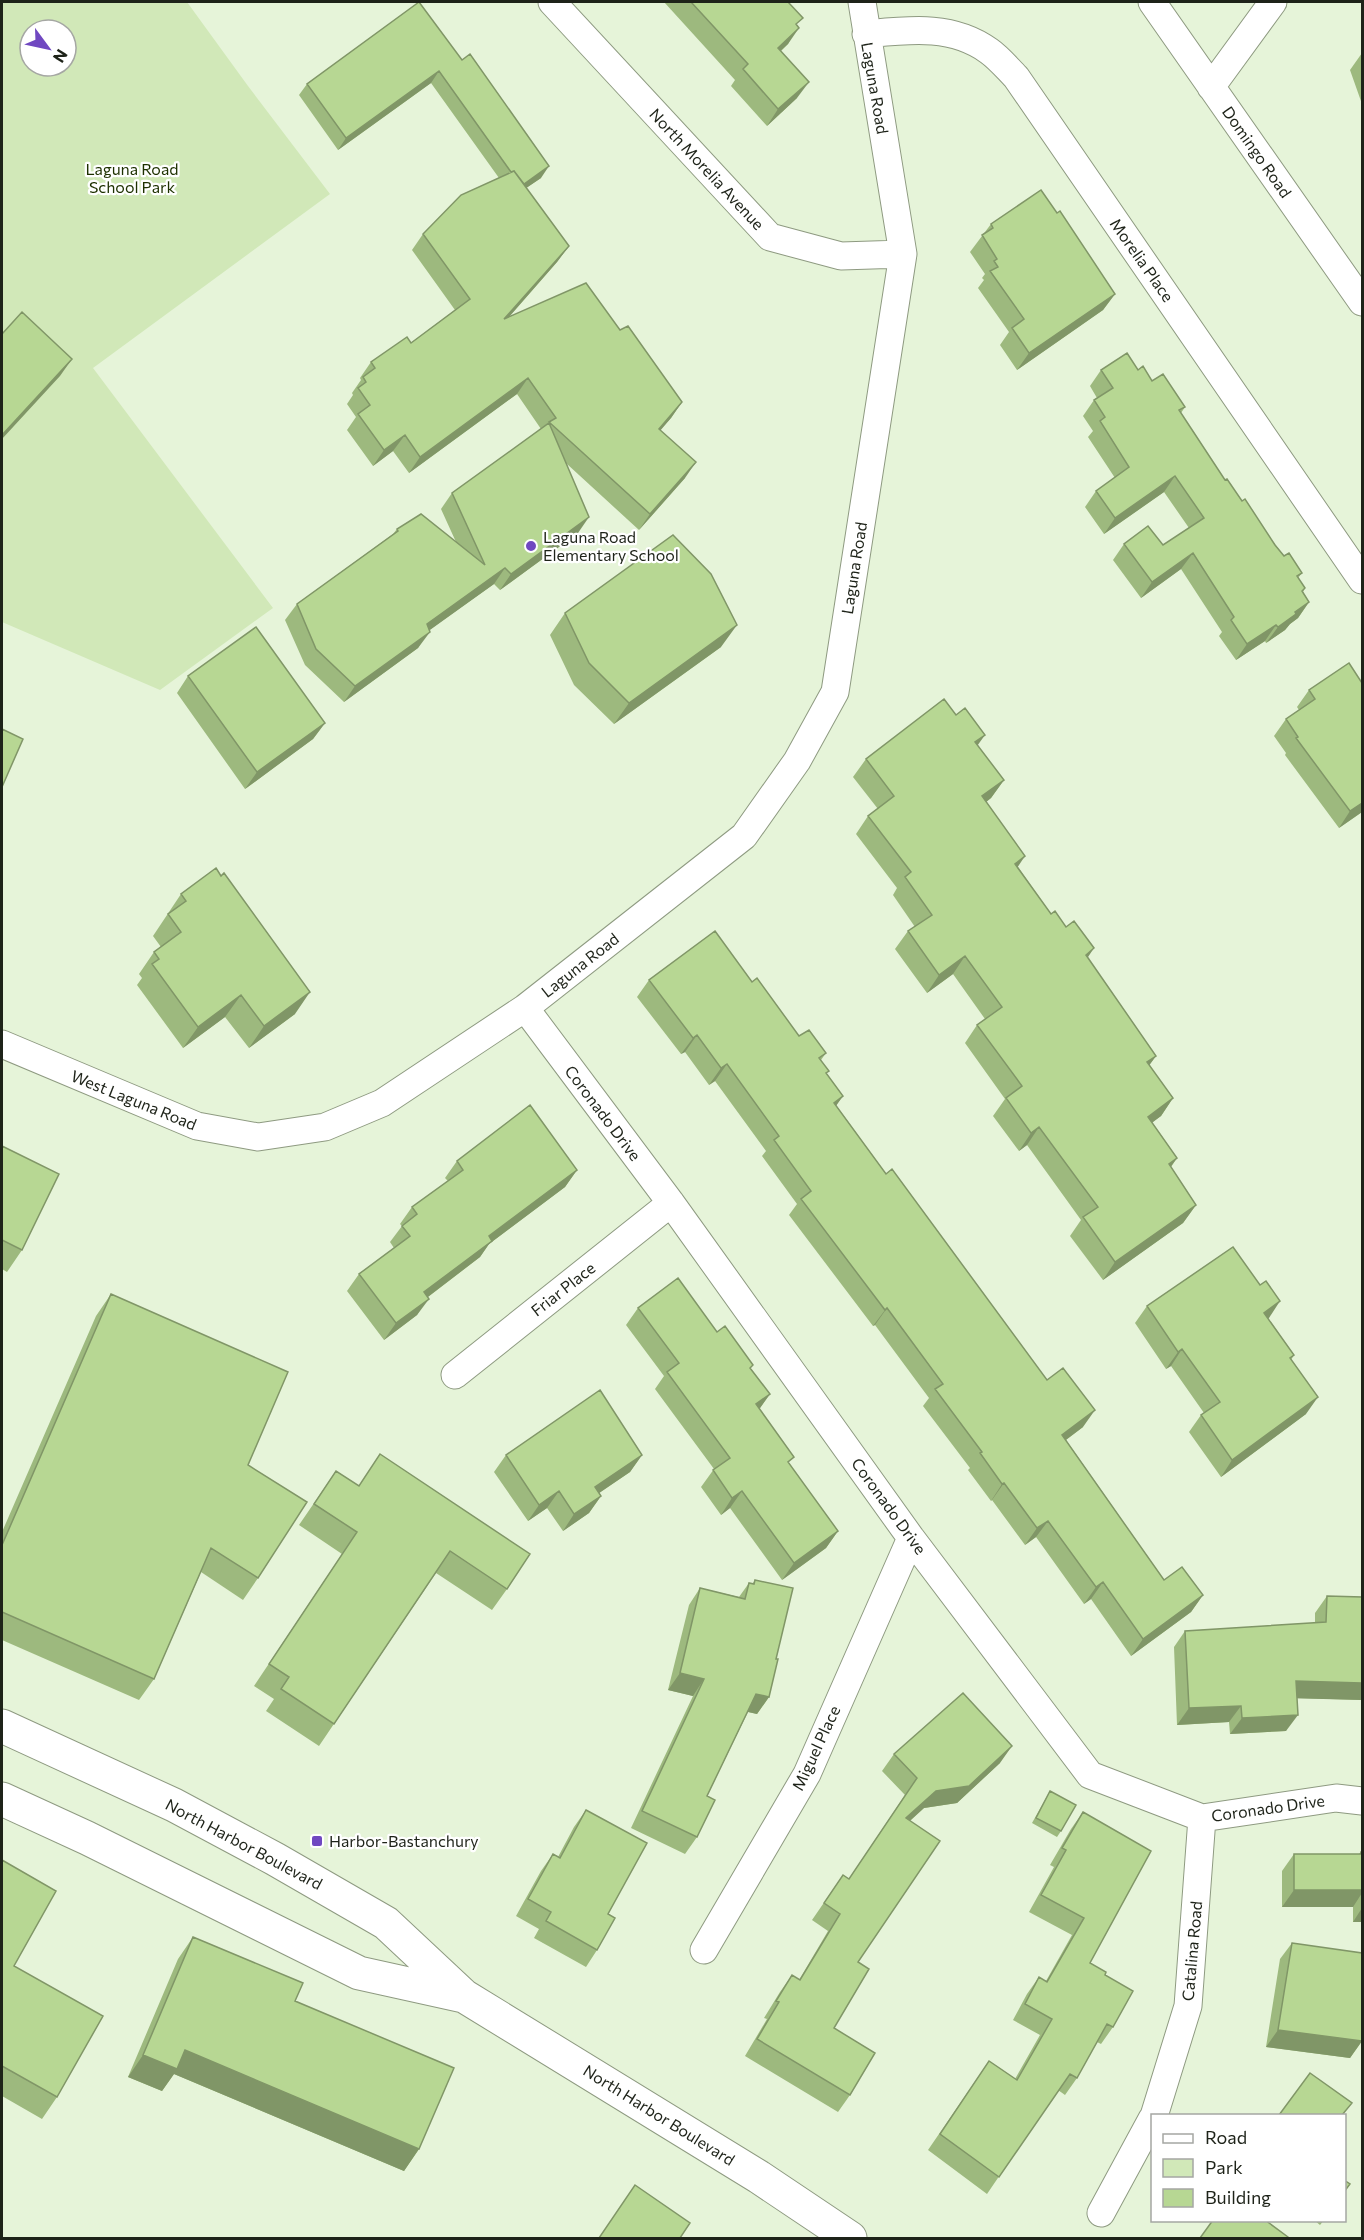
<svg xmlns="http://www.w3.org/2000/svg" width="1364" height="2240" viewBox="0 0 1364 2240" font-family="Commissioner,sans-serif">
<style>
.green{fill:#d1e8b8;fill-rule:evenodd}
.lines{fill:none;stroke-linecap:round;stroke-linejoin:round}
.street-casing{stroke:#8e9a81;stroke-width:29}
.primary-casing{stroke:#8e9a81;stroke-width:35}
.street{stroke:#fff;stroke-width:27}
.primary{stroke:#fff;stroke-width:33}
.wall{fill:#9db97e}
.shaded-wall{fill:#809667}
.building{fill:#b7d793;stroke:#809667;stroke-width:1.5}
.poi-dot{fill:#7048c1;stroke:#fff;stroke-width:2}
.labels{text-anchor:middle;stroke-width:4.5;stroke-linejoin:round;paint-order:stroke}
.street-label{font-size:16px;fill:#1e2319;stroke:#fff}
.park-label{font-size:16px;fill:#1e3100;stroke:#fff}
.poi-label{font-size:16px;fill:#1e2319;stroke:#fff;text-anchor:start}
</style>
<rect width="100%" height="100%" fill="#e6f4d9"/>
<path class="green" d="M 2,2 L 187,2 L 248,86 L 330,194 L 93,368 L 273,608 L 160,690 L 2,622 ZM 30,30 L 66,30 L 66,66 L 30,66 Z"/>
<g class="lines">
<defs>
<path id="street" d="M 552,2 L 770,237 L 841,256 L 903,254
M 1152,2 L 1362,302
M 866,34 C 908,30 952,24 989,51 C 999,58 1008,69 1016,77 L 1362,580
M 1211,87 L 1273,2
M 525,1008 L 671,1203 L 911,1538 L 1090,1775 L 1202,1818 L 1336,1798 L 1362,1801
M 2,1044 L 197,1126 L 258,1137 L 325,1127 L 382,1103 L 525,1008 L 744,836 L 797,761 L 835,692 L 903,254 L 862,2
M 455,1375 L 671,1203
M 704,1950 L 807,1774 L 911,1538
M 1154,2116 L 1188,2006 L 1202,1818
M 1101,2213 L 1152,2119"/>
<path id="primary" d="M 2,1726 L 174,1805 L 275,1859 L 386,1923 L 464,1996 L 759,2177 L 850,2238
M 2,1799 L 87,1838 L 359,1973 L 463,1996"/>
</defs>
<use href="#street" class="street-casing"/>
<use href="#primary" class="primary-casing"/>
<use href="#street" class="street"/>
<use href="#primary" class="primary"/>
</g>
<path class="wall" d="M 419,2 L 541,178 L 526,188 L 569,246 L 557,262 L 509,317 L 620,330 L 682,402 L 671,418 L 660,430 L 685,478 L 639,530 L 567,464 L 578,533 L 500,590 L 494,584 L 429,630 L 418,648 L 344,702 L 305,665 L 285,620 L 297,604 L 393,534 L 397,529 L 456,542 L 441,509 L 452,493 L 541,429 L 517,394 L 409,473 L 393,451 L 373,466 L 347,430 L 356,417 L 347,404 L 353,395 L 352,393 L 361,380 L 360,378 L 371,362 L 411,343 L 455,310 L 412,250 L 423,234 L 499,178 L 431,83 L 338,150 L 299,95 L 307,84 Z
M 664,2 L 788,2 L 797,26 L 788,44 L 781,51 L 797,98 L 767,126 L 731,86 L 735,80 Z
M 1362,53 L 1362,104 L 1350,70 Z
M 1057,213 L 1115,294 L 1103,310 L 1017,370 L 1000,345 L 1009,332 L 978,288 L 984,280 L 982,278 L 985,274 L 970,252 L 991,224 Z
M 1101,370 L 1138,370 L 1185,407 L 1181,413 L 1225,480 L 1242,501 L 1284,556 L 1302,573 L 1298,578 L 1305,588 L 1303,592 L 1309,602 L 1298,618 L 1290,624 L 1285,630 L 1266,643 L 1265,641 L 1236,660 L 1219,636 L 1222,632 L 1181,569 L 1141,598 L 1113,560 L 1124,544 L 1163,545 L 1189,528 L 1164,492 L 1104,534 L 1085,507 L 1096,491 L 1115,478 L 1088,437 L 1093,431 L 1083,416 L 1094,400 L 1097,398 L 1090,386 Z
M 565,613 L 721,647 L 614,724 L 574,685 L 550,635 Z
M 188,676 L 325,723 L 313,739 L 245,789 L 177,693 Z
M 1362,683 L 1362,812 L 1339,828 L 1285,755 L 1286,753 L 1274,736 L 1286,719 L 1299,710 L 1297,707 L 1309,690 Z
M 977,746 L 1004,780 L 991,798 L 986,802 L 1018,867 L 1051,914 L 1088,958 L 1156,1056 L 1149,1065 L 1173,1098 L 1161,1116 L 1152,1122 L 1177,1158 L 1171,1167 L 1196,1205 L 1183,1223 L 1103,1280 L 1070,1236 L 1081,1220 L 1027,1145 L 1019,1151 L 993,1116 L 1005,1099 L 965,1043 L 977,1025 L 985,1019 L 953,974 L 927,993 L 895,949 L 908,931 L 915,927 L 893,895 L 897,888 L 856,834 L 868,816 L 878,809 L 853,777 L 866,759 Z
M 181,894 L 295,1014 L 249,1048 L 225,1017 L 183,1048 L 137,985 L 142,978 L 139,974 L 154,952 L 161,947 L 153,936 Z
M 649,980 L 752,982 L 799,1036 L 826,1053 L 821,1060 L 827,1074 L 843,1096 L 836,1105 L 886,1174 L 1083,1427 L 1066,1440 L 1164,1580 L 1203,1595 L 1191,1612 L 1131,1656 L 1091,1599 L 1084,1604 L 1036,1537 L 1025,1545 L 992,1500 L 991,1501 L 968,1470 L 970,1468 L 923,1406 L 929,1398 L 875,1325 L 873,1326 L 789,1215 L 797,1204 L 762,1156 L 766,1151 L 715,1081 L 709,1085 L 685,1052 L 681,1054 L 637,997 Z
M 2,1146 L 22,1250 L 7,1272 L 2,1269 Z
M 457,1161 L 577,1170 L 565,1187 L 489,1244 L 480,1257 L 428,1297 L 417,1315 L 384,1340 L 347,1291 L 359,1274 L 394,1248 L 390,1242 L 402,1226 L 400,1224 L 412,1207 L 448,1181 L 445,1178 Z
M 111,1294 L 248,1465 L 258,1578 L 243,1600 L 201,1572 L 154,1679 L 139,1700 L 2,1640 L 2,1532 L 96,1316 Z
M 1147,1306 L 1268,1318 L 1294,1355 L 1291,1360 L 1306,1414 L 1221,1477 L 1189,1432 L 1201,1415 L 1204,1413 L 1171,1366 L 1166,1369 L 1135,1323 Z
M 638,1308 L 717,1332 L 751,1369 L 770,1394 L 759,1409 L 789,1464 L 838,1531 L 826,1548 L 782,1580 L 730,1508 L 721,1515 L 701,1487 L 714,1469 L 655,1389 L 664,1376 L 626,1325 Z
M 380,1454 L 507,1589 L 492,1610 L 436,1573 L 319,1746 L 266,1711 L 274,1699 L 254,1686 L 342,1554 L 299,1525 L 336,1471 L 359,1486 Z
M 506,1455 L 642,1455 L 630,1472 L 599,1493 L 601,1496 L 589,1513 L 563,1531 L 547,1508 L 528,1521 L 494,1472 Z
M 755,1580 L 776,1659 L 769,1697 L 757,1714 L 748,1712 L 707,1796 L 697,1837 L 685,1854 L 631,1828 L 693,1696 L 668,1690 L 689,1605 L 700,1588 L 739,1597 L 749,1583 L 753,1583 Z
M 1327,1596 L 1362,1597 L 1362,1700 L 1297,1698 L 1286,1731 L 1230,1734 L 1229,1722 L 1177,1725 L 1174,1647 L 1185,1631 L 1315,1623 L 1315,1613 Z
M 894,1754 L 1000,1763 L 957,1803 L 924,1808 L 910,1821 L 834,2028 L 850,2095 L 838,2112 L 745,2056 L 767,2019 L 764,2018 L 780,1992 L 792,1975 L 799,1980 L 828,1931 L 812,1920 L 843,1875 L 849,1879 L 905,1795 L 882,1771 Z
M 1050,1791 L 1061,1831 L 1057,1837 L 1032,1823 Z
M 586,1810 L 608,1914 L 597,1950 L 586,1967 L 534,1938 L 539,1929 L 516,1916 L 541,1871 L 553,1854 L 558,1857 L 574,1827 Z
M 1083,1812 L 1090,1963 L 1105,1975 L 1113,2027 L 1101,2044 L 1097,2042 L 1077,2078 L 1065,2095 L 1058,2090 L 987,2194 L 928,2150 L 989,2061 L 1015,2079 L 1040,2035 L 1013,2020 L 1027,1994 L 1039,1977 L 1046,1981 L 1072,1935 L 1029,1912 L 1054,1867 L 1050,1865 L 1071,1829 Z
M 1361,1852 L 1362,1852 L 1362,1922 L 1353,1922 L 1353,1907 L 1282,1907 L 1282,1871 L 1294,1854 L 1359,1854 Z
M 2,1860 L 14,1966 L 57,2097 L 42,2119 L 2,2096 Z
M 193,1937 L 295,2001 L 419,2149 L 404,2171 L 174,2074 L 162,2091 L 128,2077 L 178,1959 Z
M 1292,1943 L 1362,2041 L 1350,2058 L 1266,2047 L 1280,1959 Z
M 1314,2220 L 1324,2220 L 1320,2225 Z"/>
<path class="shaded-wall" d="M 799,28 L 788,44 L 766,64 L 778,48 Z
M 439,71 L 431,83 L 338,150 L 346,138 Z
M 809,82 L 797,98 L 767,126 L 778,109 Z
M 549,166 L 541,178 L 513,197 L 521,186 Z
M 569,246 L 557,262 L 493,335 L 504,319 Z
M 1115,294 L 1103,310 L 1017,370 L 1029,353 Z
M 72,359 L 60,376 L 2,439 L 2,435 Z
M 528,378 L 517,394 L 409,473 L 420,457 Z
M 682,402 L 671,418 L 648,445 L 659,429 Z
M 405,435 L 393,451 L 373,466 L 384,450 Z
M 696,462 L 685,478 L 639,530 L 650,514 Z
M 1175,476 L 1164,492 L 1104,534 L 1115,518 Z
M 589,517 L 578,533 L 500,590 L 511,574 Z
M 1193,553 L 1181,569 L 1141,598 L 1152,582 Z
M 505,568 L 494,584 L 416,640 L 427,624 Z
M 1309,602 L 1298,618 L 1290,624 L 1285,630 L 1266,643 L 1278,627 L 1295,612 Z
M 737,625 L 721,647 L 614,724 L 629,703 Z
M 1276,625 L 1265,641 L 1236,660 L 1247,644 Z
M 430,632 L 418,648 L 344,702 L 355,686 Z
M 325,723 L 313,739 L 245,789 L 257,772 Z
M 985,735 L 972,753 L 975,742 Z
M 1004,780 L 991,798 L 970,815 L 982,796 Z
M 1362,803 L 1362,812 L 1339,828 L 1350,811 Z
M 1025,856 L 1013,874 L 1015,864 Z
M 1094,948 L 1082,966 L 1086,955 Z
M 965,956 L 953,974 L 927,993 L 939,975 Z
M 310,992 L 295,1014 L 249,1048 L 264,1026 Z
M 241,995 L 225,1017 L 183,1048 L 198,1027 Z
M 697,1035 L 685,1052 L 681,1054 L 693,1038 Z
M 1156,1056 L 1143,1074 L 1147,1062 Z
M 727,1064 L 715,1081 L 709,1085 L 721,1068 Z
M 843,1096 L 831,1113 L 834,1103 Z
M 1173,1098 L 1161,1116 L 1136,1135 L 1148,1117 Z
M 1039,1127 L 1027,1145 L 1019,1151 L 1031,1133 Z
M 1177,1158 L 1164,1176 L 1169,1164 Z
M 577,1170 L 565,1187 L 489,1244 L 480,1257 L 412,1309 L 424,1292 L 489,1236 Z
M 1196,1205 L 1183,1223 L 1103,1280 L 1115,1262 Z
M 429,1299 L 417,1315 L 384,1340 L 396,1323 Z
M 1280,1301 L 1269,1318 L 1252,1330 L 1264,1313 Z
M 887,1308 L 875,1325 L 873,1326 L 885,1310 Z
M 1182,1349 L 1171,1366 L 1166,1369 L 1178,1352 Z
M 770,1394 L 758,1411 L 756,1404 Z
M 1318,1397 L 1306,1414 L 1221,1477 L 1232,1460 Z
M 1095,1410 L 1083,1427 L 1051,1451 L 1062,1435 Z
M 642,1455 L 630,1472 L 583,1504 L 595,1487 Z
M 1004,1483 L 992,1500 L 991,1501 L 1002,1484 Z
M 559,1491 L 547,1508 L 528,1521 L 539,1505 Z
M 742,1491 L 730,1508 L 721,1515 L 732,1498 Z
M 601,1496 L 589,1513 L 563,1531 L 574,1514 Z
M 1048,1521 L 1036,1537 L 1025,1545 L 1037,1528 Z
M 838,1531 L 826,1548 L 782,1580 L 794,1563 Z
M 1103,1582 L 1091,1599 L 1084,1604 L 1096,1587 Z
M 1203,1595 L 1191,1612 L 1131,1656 L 1143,1639 Z
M 680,1673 L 704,1679 L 693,1696 L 668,1690 Z
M 1296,1681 L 1362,1683 L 1362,1700 L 1284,1698 Z
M 756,1694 L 769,1697 L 757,1714 L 744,1711 Z
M 1241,1706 L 1229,1722 L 1177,1725 L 1189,1708 Z
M 1298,1715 L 1286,1731 L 1230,1734 L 1242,1718 Z
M 1012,1746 L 1000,1763 L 957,1803 L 924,1808 L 894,1835 L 906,1818 L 936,1791 Z
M 1294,1890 L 1362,1890 L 1362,1893 L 1353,1907 L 1282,1907 Z
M 1362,1908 L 1362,1922 L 1353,1922 Z
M 1278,2030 L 1362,2041 L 1350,2058 L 1266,2047 Z
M 185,2050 L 419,2149 L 404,2171 L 174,2074 L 162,2091 L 128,2077 L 143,2055 Z"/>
<path class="building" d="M 419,2 L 462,60 L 470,54 L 549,166 L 524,184 L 514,171 L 511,172 L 439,71 L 346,138 L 307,84 Z
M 691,2 L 788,2 L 803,18 L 796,24 L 799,28 L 778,48 L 809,82 L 778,109 L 743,69 L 748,64 Z
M 514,171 L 569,246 L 504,319 L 586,283 L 620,330 L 628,326 L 682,402 L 659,429 L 696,462 L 650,514 L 549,422 L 556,418 L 528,378 L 420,457 L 405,435 L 384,450 L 358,414 L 370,405 L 358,388 L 366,382 L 363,377 L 375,368 L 371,362 L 407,337 L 411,343 L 470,299 L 423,234 L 461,195 Z
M 1041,190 L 1057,213 L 1060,211 L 1115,294 L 1029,353 L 1012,328 L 1024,319 L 990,271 L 998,267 L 994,261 L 997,259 L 982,235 L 993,228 L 991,224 Z
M 22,312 L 72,359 L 2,435 L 2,334 Z
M 1127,353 L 1138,370 L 1143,366 L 1152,381 L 1163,374 L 1185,407 L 1179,410 L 1225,480 L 1227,479 L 1242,501 L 1245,499 L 1275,545 L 1284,556 L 1289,553 L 1302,573 L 1297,576 L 1305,588 L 1302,591 L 1309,602 L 1295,612 L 1296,614 L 1278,627 L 1276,625 L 1247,644 L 1231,620 L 1234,617 L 1193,553 L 1152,582 L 1124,544 L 1148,526 L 1163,545 L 1204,518 L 1175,476 L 1115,518 L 1096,491 L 1129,467 L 1100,421 L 1105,417 L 1094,400 L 1113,388 L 1101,370 Z
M 549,423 L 589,517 L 511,574 L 505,568 L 427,624 L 430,632 L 355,686 L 316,649 L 297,604 L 398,531 L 397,529 L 421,514 L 485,565 L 452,493 Z
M 673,535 L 711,574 L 737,625 L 629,703 L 589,663 L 565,613 Z
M 256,627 L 325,723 L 257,772 L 188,676 Z
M 1349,663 L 1362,683 L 1362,803 L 1350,811 L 1296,738 L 1298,737 L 1286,719 L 1315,699 L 1309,690 Z
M 944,699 L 956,715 L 965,708 L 985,735 L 975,742 L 1004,780 L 982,796 L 1025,856 L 1015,864 L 1051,914 L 1055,911 L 1066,927 L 1074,921 L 1094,948 L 1086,955 L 1156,1056 L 1147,1062 L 1173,1098 L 1148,1117 L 1177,1158 L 1169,1164 L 1196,1205 L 1115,1262 L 1083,1217 L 1098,1207 L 1039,1127 L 1031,1133 L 1006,1098 L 1022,1086 L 977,1025 L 1002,1007 L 965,956 L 939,975 L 908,931 L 932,915 L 905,877 L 911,872 L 868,816 L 894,796 L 866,759 Z
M 2,729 L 23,739 L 2,787 Z
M 216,868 L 221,876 L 224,873 L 310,992 L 264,1026 L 241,995 L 198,1027 L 152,964 L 159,959 L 154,952 L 181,932 L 168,914 L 186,901 L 181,894 Z
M 715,931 L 752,982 L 757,978 L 799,1036 L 809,1030 L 826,1053 L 819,1058 L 829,1071 L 826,1073 L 843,1096 L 834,1103 L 886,1174 L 892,1169 L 1047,1380 L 1063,1368 L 1095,1410 L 1062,1435 L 1164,1580 L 1182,1567 L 1203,1595 L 1143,1639 L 1103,1582 L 1096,1587 L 1048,1521 L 1037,1528 L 1004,1483 L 1002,1484 L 980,1453 L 982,1452 L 935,1389 L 943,1384 L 887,1308 L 885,1310 L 801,1199 L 811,1191 L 774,1140 L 779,1136 L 727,1064 L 721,1068 L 697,1035 L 693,1038 L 649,980 Z
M 530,1105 L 577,1170 L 489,1236 L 492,1241 L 424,1292 L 429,1299 L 396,1323 L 359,1274 L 410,1236 L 402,1226 L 417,1214 L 412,1207 L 463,1170 L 457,1161 Z
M 2,1146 L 59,1174 L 22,1250 L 2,1240 Z
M 1233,1247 L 1260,1285 L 1266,1281 L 1280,1301 L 1264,1313 L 1294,1355 L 1290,1358 L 1318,1397 L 1232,1460 L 1201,1415 L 1220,1402 L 1182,1349 L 1178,1352 L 1147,1306 Z
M 678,1278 L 717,1332 L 725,1326 L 753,1365 L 750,1368 L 770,1394 L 756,1404 L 794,1457 L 788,1462 L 838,1531 L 794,1563 L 742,1491 L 732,1498 L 713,1470 L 730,1458 L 667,1372 L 679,1363 L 638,1308 Z
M 111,1294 L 288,1372 L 248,1465 L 307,1502 L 258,1578 L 211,1548 L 154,1679 L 2,1612 L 2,1545 Z
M 600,1390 L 642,1455 L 595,1487 L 601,1496 L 574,1514 L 559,1491 L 539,1505 L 506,1455 Z
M 380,1454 L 530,1554 L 507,1589 L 450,1551 L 334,1724 L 281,1689 L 289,1677 L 269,1664 L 357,1532 L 314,1504 L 336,1471 L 359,1486 Z
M 755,1580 L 793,1588 L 776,1659 L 778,1659 L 769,1697 L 756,1694 L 707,1796 L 715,1800 L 697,1837 L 642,1811 L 704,1679 L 680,1673 L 700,1588 L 745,1599 L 749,1583 L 754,1584 Z
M 1327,1596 L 1362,1597 L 1362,1683 L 1296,1681 L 1298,1715 L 1242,1718 L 1241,1706 L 1189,1708 L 1185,1631 L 1326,1622 Z
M 963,1693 L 1012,1746 L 969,1786 L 936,1791 L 906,1818 L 940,1841 L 858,1962 L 869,1969 L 834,2028 L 875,2053 L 850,2095 L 757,2039 L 779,2002 L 776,2001 L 792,1975 L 800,1980 L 840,1914 L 824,1903 L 843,1875 L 849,1879 L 917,1778 L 894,1754 Z
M 1050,1791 L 1076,1805 L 1061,1831 L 1036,1818 Z
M 586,1810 L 647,1843 L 608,1914 L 615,1918 L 597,1950 L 546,1921 L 551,1912 L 528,1899 L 553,1854 L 560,1858 Z
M 1083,1812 L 1151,1851 L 1090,1963 L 1106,1972 L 1105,1975 L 1133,1991 L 1113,2027 L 1107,2024 L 1077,2078 L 1070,2074 L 999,2177 L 940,2134 L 989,2061 L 1017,2080 L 1052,2019 L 1025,2004 L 1039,1977 L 1047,1982 L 1084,1918 L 1041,1895 L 1066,1850 L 1062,1848 Z
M 1361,1852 L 1362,1852 L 1362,1890 L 1294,1890 L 1294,1854 L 1361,1854 Z
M 2,1860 L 56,1891 L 14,1966 L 103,2016 L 57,2097 L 2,2066 Z
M 193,1937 L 303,1983 L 295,2001 L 454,2068 L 419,2149 L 185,2050 L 177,2069 L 143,2055 Z
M 1292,1943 L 1362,1953 L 1362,2041 L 1278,2030 Z
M 1310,2073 L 1352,2103 L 1342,2115 L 1279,2115 Z
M 1344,2180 L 1350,2184 L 1344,2192 Z
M 635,2185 L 690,2223 L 680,2238 L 599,2238 Z
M 1213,2220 L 1265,2220 L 1288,2237 L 1287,2238 L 1200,2238 Z"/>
<g class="poi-dot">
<circle cx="531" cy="546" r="6"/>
<rect x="311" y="1835" width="12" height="12" rx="3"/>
</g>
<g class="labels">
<g class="street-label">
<text transform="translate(875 88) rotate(80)" y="6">Laguna Road</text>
<text transform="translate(1257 152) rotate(55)" y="6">Domingo Road</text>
<text transform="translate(707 169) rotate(47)" y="6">North Morelia Avenue</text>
<text transform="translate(1142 260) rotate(55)" y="6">Morelia Place</text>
<text transform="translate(854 568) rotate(-81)" y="6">Laguna Road</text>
<text transform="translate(580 965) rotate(-38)" y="6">Laguna Road</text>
<text transform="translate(134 1100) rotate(22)" y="6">West Laguna Road</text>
<text transform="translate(603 1113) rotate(53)" y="6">Coronado Drive</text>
<text transform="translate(563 1289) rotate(-38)" y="6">Friar Place</text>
<text transform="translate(889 1506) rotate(54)" y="6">Coronado Drive</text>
<text transform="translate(816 1748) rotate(-65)" y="6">Miguel Place</text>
<text transform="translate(1268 1808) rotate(-8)" y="6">Coronado Drive</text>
<text transform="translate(244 1844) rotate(28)" y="6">North Harbor Boulevard</text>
<text transform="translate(1192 1951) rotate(-85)" y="6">Catalina Road</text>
<text transform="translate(659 2115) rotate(32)" y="6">North Harbor Boulevard</text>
</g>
<g class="park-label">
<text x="132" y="175">Laguna Road<tspan x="132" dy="18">School Park</tspan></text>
</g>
<g class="poi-label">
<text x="543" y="543">Laguna Road<tspan x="543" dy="18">Elementary School</tspan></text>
<text x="329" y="1847">Harbor-Bastanchury</text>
</g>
</g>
<rect width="1364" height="2240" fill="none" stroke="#1e2319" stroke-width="6"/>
<rect x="1151" y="2114" width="195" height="108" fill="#ffffff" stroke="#a5a7a3" stroke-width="1.5"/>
<rect x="1163" y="2134" width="30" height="9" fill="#ffffff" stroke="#a5a7a3" stroke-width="1.5"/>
<text x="1205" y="2144" font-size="18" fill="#1e2319">Road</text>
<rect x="1163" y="2159" width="30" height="18" fill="#d1e8b8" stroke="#a5a7a3" stroke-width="1.5"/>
<text x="1205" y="2174" font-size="18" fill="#1e2319">Park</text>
<rect x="1163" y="2189" width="30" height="18" fill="#b7d793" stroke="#a5a7a3" stroke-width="1.5"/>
<text x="1205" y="2204" font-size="18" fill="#1e2319">Building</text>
<g transform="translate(48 48) rotate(123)"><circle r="28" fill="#ffffff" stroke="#a5a7a3" stroke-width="1.5"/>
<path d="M0-4.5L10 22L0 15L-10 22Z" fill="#7048c1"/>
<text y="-9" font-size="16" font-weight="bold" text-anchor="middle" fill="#1e2319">N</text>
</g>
</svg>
